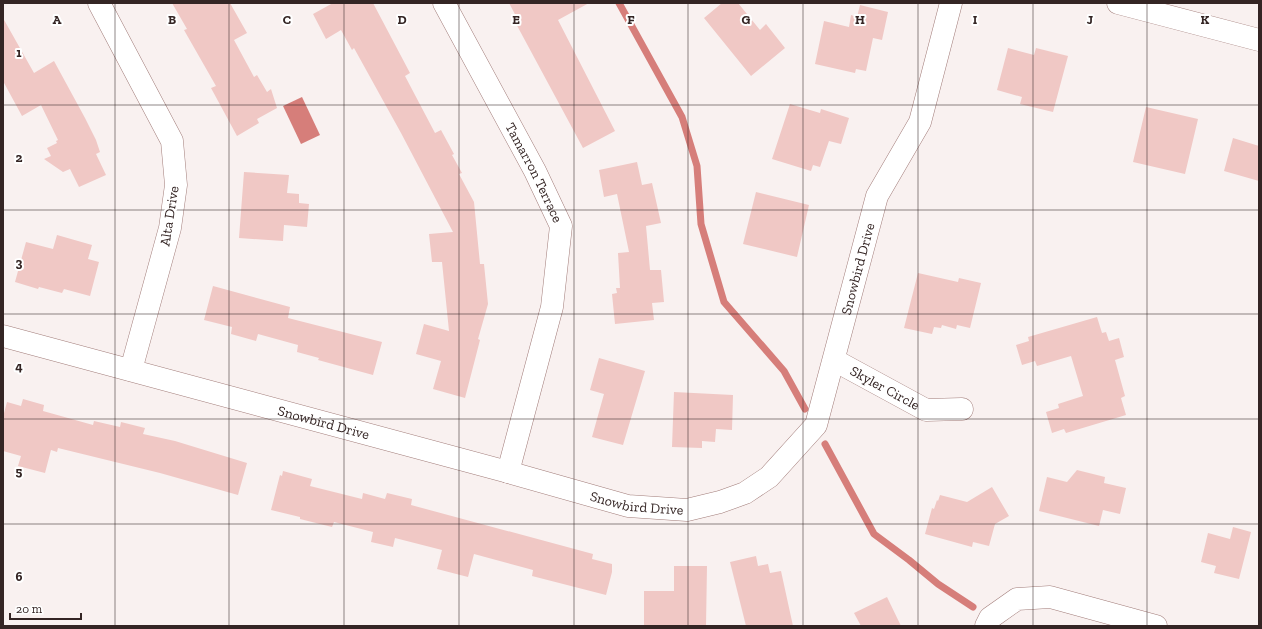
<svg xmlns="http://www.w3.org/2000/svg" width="1262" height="629" viewBox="0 0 1262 629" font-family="'Zilla Slab',serif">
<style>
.water{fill:#d67e7a}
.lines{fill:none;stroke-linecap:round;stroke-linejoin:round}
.stream{stroke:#d67e7a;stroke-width:7}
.building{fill:#f0c8c5}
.minor-casing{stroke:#a27d7a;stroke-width:23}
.minor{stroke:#fff;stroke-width:22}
.grid{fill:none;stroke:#342524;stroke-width:1;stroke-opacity:0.55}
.labels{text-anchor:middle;stroke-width:4;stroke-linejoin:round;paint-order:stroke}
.street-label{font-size:14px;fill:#342524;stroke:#fff}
.grid-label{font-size:13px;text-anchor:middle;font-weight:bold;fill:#342524;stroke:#fff;stroke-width:4;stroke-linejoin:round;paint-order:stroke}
</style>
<rect width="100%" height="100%" fill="#f9f1f0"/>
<path class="water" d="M 302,97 L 320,135 L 301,144 L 283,106 Z"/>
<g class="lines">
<path class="stream" d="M 619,3 L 682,117 L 697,166 L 701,224 L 724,302 L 784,371 L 805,409
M 825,444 L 874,534 L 909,560 L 938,584 L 973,607"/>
</g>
<path class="building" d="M 172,3 L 230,3 L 247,33 L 234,40 L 254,77 L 257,75 L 267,92 L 271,89 L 277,108 L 257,119 L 259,123 L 237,136 L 211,88 L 216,86 L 184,30 L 187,29 Z
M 333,3 L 373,3 L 410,73 L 405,76 L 435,133 L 441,130 L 454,154 L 452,155 L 462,173 L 459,174 L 474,202 L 480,264 L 484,264 L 488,304 L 478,339 L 480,340 L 465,398 L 433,389 L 441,361 L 416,354 L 424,324 L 449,331 L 442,262 L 432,262 L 429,234 L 453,232 L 401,133 L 354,48 L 352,50 L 341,30 L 326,39 L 313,14 Z
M 509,3 L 589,3 L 558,20 L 615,131 L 583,148 L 514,20 L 517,18 Z
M 722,3 L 738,3 L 760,30 L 766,24 L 785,48 L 751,76 L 704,18 Z
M 860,5 L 888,12 L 882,40 L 873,38 L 866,71 L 856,69 L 855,73 L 815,64 L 824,21 L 849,27 L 851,15 L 857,17 Z
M 3,18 L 34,73 L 54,61 L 85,118 L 96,140 L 100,152 L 96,154 L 106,175 L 79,187 L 70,169 L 63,172 L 44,159 L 51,156 L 47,148 L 57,143 L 56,141 L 58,140 L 41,105 L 22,116 L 3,81 Z
M 1008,48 L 1034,55 L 1036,48 L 1068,56 L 1053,112 L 1020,104 L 1022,97 L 997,90 Z
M 790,104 L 820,113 L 821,109 L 849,118 L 841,144 L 829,141 L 820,167 L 813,165 L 811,171 L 772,159 Z
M 1146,107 L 1198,119 L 1185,174 L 1133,162 Z
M 1233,138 L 1259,146 L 1259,181 L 1224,171 Z
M 637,162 L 642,185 L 652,183 L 661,223 L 646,226 L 650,270 L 661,270 L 664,302 L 652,303 L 654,320 L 615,324 L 612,294 L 617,293 L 616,288 L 620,288 L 618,253 L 629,252 L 617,194 L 604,197 L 599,170 Z
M 244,172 L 289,175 L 287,193 L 299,194 L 299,203 L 309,204 L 307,227 L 284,225 L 283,241 L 239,238 Z
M 756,192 L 809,205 L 797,257 L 743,244 Z
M 57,235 L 92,245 L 88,259 L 99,262 L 90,296 L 64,289 L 62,293 L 39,287 L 38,289 L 15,282 L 26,242 L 53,249 Z
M 918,273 L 958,282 L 959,278 L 981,283 L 970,328 L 957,325 L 956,329 L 942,325 L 941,328 L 934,327 L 932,334 L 904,328 Z
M 213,286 L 290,307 L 288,318 L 382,342 L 373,375 L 318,360 L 319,358 L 297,352 L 298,345 L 258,334 L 256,341 L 231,334 L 232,327 L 204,320 Z
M 1097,317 L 1102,333 L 1106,332 L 1109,341 L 1119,338 L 1124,357 L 1115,360 L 1125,396 L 1121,398 L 1126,415 L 1066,433 L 1064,429 L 1052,433 L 1046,412 L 1059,408 L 1058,404 L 1083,396 L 1071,356 L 1037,366 L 1035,361 L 1022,365 L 1016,345 L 1029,341 L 1028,337 Z
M 599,358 L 645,371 L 623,445 L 592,437 L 604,394 L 590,390 Z
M 674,392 L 733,395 L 732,430 L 716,429 L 715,442 L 702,441 L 702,448 L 672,447 Z
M 23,399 L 44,405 L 43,411 L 93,425 L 94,421 L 120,427 L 121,422 L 145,428 L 143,434 L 175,441 L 247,463 L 238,495 L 160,473 L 58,448 L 57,452 L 51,450 L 45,473 L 18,466 L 21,456 L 3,451 L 3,417 L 7,402 L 21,406 Z
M 1077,470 L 1105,477 L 1104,483 L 1126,488 L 1120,514 L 1103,510 L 1099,526 L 1039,511 L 1047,477 L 1067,482 Z
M 283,471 L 312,479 L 310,486 L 362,499 L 363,493 L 385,499 L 387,493 L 412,499 L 411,505 L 593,554 L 592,559 L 612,564 L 612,572 L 606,595 L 532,576 L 533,570 L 474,554 L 468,577 L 437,569 L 442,550 L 395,538 L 393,547 L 371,542 L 373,532 L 334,522 L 332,527 L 300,519 L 300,517 L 271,510 L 280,475 L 282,476 Z
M 992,487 L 1009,516 L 995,524 L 989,546 L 973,542 L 972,547 L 925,534 L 932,508 L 934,509 L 937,500 L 938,501 L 940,495 L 967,502 Z
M 1233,527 L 1251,532 L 1239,579 L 1214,573 L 1216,566 L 1201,562 L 1208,533 L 1230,539 Z
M 756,556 L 758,566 L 768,564 L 770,573 L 781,571 L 793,626 L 746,626 L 730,562 Z
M 674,566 L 707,566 L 706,626 L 644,626 L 644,591 L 674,591 Z
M 887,597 L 901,626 L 861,626 L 854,613 Z"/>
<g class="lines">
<defs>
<g id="minor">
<path d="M 99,3 L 172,141 L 176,185 L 170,228 L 131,370"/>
<path id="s1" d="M 444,3 L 535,171 L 561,226 L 552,307 L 508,472"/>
<path d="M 1118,3 L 1259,40"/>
<path id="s2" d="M 3,336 L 508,472 L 628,506 L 687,510 L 720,502 L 745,493 L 769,477 L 816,425 L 877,196 L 920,122 L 951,3"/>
<path id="s3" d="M 834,360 L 926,410 L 962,409"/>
<path d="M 986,626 L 990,618 L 1017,599 L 1050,597 L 1156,626"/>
</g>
</defs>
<use href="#minor" class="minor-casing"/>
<use href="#minor" class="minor"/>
</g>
<path class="grid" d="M 115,3 L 115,626M 229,3 L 229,626M 344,3 L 344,626M 459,3 L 459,626M 574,3 L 574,626M 688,3 L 688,626M 803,3 L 803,626M 918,3 L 918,626M 1033,3 L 1033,626M 1147,3 L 1147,626M 3,105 L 1259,105M 3,210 L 1259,210M 3,314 L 1259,314M 3,419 L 1259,419M 3,524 L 1259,524"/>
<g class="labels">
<g class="street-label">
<text dy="5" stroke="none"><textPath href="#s1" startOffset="192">Tamarron Terrace</textPath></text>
<text transform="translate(169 216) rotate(-81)" y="5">Alta Drive</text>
<text dy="5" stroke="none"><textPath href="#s2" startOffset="1028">Snowbird Drive</textPath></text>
<text dy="5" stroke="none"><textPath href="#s3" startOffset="58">Skyler Circle</textPath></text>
<text dy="5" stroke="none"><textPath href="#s2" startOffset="332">Snowbird Drive</textPath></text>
<text dy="5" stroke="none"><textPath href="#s2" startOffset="656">Snowbird Drive</textPath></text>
</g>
</g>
<g class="grid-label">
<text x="57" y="24">A</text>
<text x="172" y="24">B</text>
<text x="287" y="24">C</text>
<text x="402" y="24">D</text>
<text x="516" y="24">E</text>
<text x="631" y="24">F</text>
<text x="746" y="24">G</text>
<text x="860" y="24">H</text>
<text x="975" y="24">I</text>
<text x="1090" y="24">J</text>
<text x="1205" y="24">K</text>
<text x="19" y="57">1</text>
<text x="19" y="162">2</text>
<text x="19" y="267">3</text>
<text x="19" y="371">4</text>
<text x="19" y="476">5</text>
<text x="19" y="581">6</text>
</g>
<rect width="1262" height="629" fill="none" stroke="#342524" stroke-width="8"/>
<path d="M10 613v6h71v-6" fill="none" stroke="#342524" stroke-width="2"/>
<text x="16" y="613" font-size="12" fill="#342524" stroke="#ffffff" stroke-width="3" paint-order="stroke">20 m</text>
</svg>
